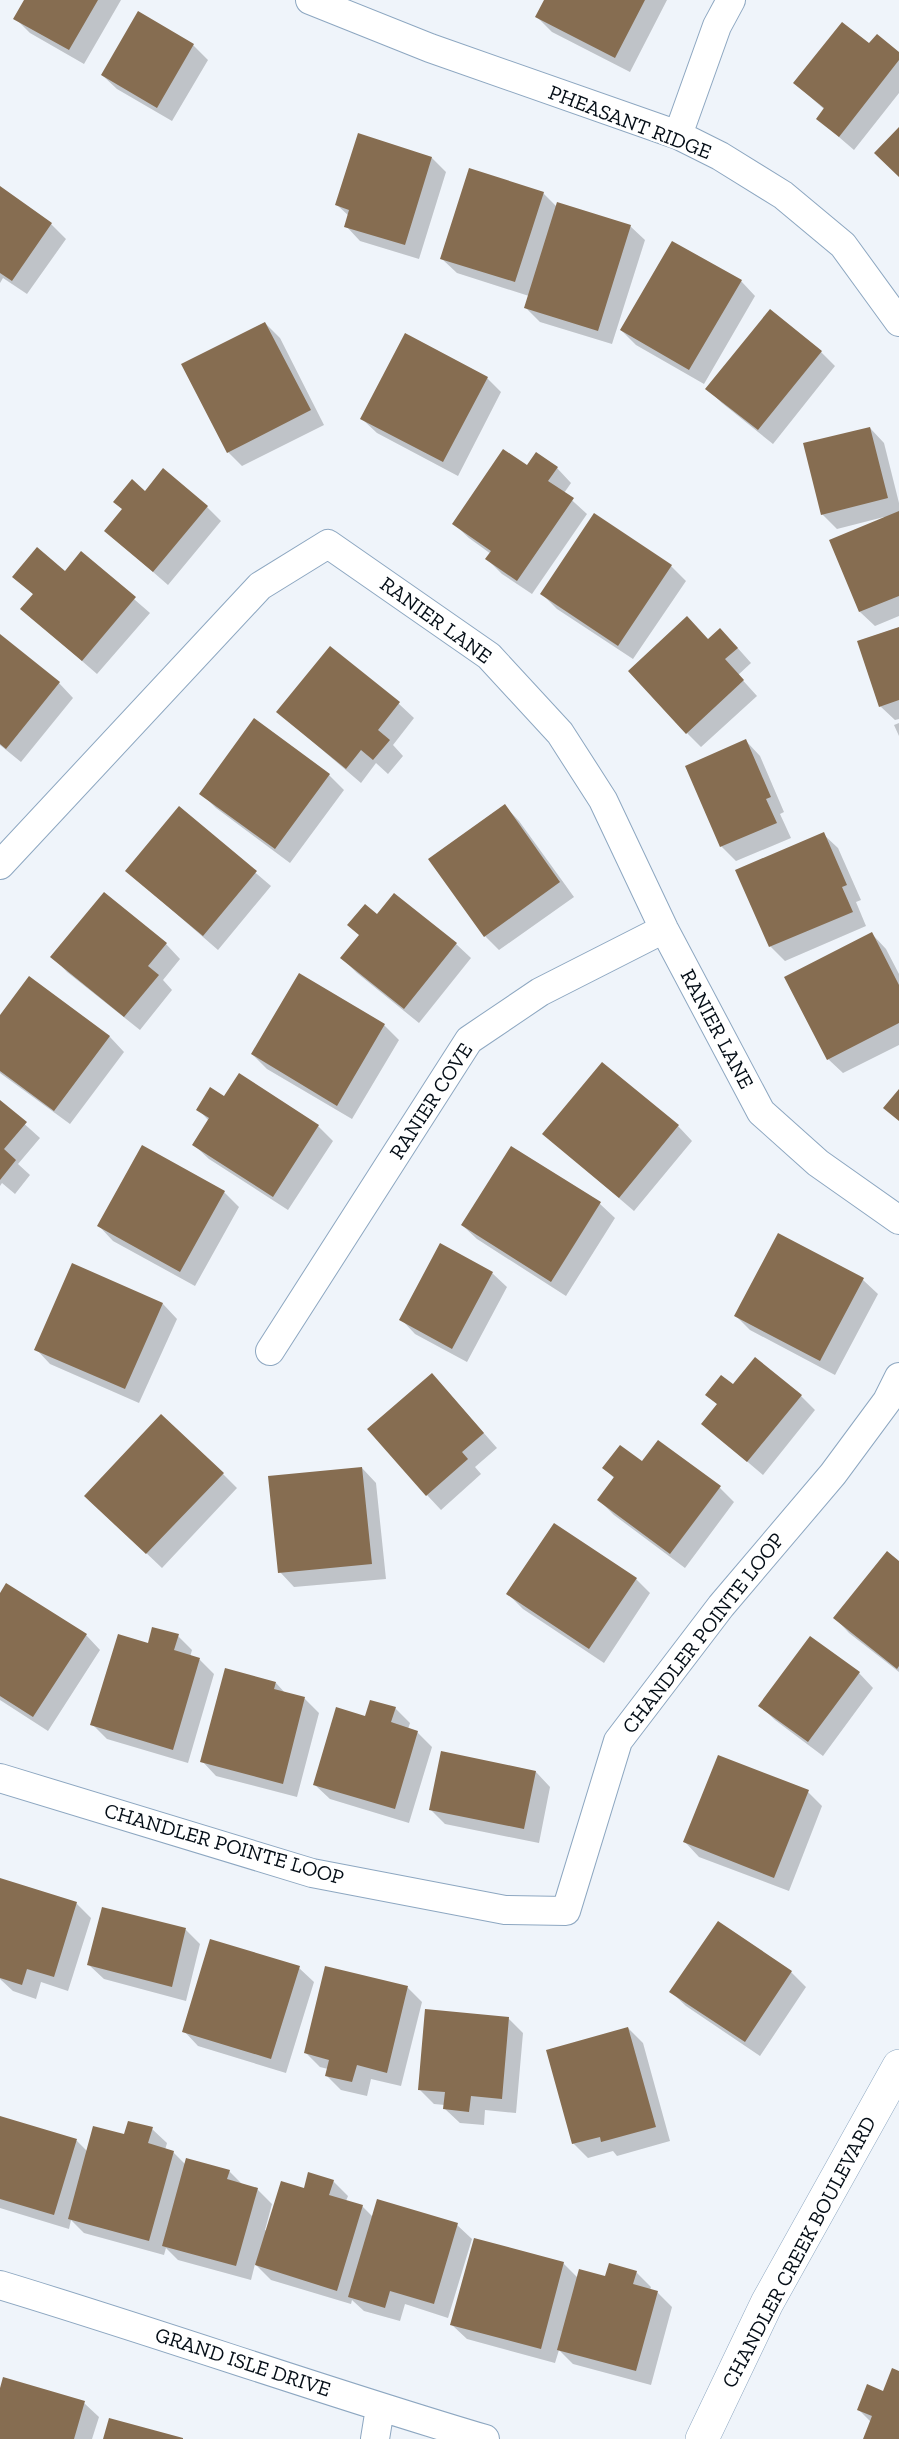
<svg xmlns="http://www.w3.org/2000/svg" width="899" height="2439" viewBox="0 0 899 2439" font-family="'Zilla Slab',serif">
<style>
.shadow{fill:#0003}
.building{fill:#866d51}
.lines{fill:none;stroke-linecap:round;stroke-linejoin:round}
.minor-casing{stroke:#8da7c1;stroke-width:30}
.tertiary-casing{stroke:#8da7c1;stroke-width:34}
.minor{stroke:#fff;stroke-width:28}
.tertiary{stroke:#fff;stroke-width:33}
.labels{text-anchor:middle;stroke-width:5;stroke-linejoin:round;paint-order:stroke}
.street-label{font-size:21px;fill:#050e17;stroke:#fff}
</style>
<rect width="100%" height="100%" fill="#eff4fa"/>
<path class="shadow" d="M 26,0 L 121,0 L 84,64 L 30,33 L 15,18 Z
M 545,0 L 667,0 L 630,72 L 552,32 L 537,17 Z
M 193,45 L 208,60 L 172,121 L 117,89 L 102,75 Z
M 869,45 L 899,54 L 899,93 L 854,150 L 818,119 L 825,110 L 795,83 Z
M 432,158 L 446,172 L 419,259 L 360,241 L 346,226 L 349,216 L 337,205 Z
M 0,188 L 51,224 L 66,239 L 27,294 L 3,278 L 0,283 Z
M 543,193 L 557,207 L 630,226 L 645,240 L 612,344 L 540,322 L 525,307 L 529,296 L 457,273 L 442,259 Z
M 741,281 L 755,296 L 704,384 L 636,345 L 621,330 Z
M 265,323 L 280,338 L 324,425 L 242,466 L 228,452 Z
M 821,352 L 835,366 L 773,444 L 722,403 L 707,389 Z
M 487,378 L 501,392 L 458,476 L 377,433 L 362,419 Z
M 870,428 L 884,443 L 899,503 L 899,616 L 875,626 L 860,612 L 884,517 L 837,529 L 822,514 Z
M 528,467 L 557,468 L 571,483 L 564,493 L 587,514 L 532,594 L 502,574 L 487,559 L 491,554 L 469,538 L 454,524 Z
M 145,493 L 207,507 L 221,521 L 168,585 L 106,531 Z
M 81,553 L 150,613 L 97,674 L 22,609 L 34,595 L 15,577 L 65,573 Z
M 671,566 L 686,581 L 633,659 L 557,609 L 542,594 Z
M 899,628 L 899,719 L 895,720 L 880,706 Z
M 0,636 L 59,683 L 73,698 L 21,762 L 0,745 Z
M 709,640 L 735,645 L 751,663 L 738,675 L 757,696 L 701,747 L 687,733 Z
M 331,648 L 399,704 L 414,718 L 393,745 L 403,756 L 388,774 L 376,763 L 361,783 L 278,712 Z
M 255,720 L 329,775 L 344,790 L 290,863 L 216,808 L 201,793 Z
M 899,723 L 899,736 L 894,725 Z
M 746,741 L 760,756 L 784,812 L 780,814 L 791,838 L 736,861 L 721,846 Z
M 505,806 L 519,821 L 574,897 L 499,950 L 485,936 Z
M 179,808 L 271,886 L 218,950 L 127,871 Z
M 823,834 L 838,848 L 861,900 L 856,902 L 866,926 L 785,961 L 770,946 Z
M 377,916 L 456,944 L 471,958 L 419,1023 L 357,973 L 342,958 Z
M 872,934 L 886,949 L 899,974 L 899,1045 L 843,1073 L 828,1059 Z
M 166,944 L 180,959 L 163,980 L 172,990 L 140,1030 L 67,972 L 53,957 Z
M 30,978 L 110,1037 L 124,1052 L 70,1124 L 0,1073 L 0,1017 Z
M 384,1025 L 399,1040 L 352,1119 L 267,1069 L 252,1054 Z
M 239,1075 L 318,1126 L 333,1141 L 288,1210 L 209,1159 L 194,1145 L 209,1121 L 198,1109 L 224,1098 Z
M 0,1102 L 40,1138 L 18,1164 L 30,1175 L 15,1194 L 2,1183 L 0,1186 Z
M 678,1126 L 692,1141 L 634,1211 L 544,1134 Z
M 143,1147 L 224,1192 L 239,1207 L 195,1286 L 113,1241 L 99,1226 Z
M 511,1148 L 600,1204 L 615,1218 L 566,1296 L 477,1239 L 462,1225 Z
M 492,1273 L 507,1287 L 467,1362 L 415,1334 L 401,1319 Z
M 863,1280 L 878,1294 L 835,1375 L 750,1330 L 736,1316 Z
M 163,1304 L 177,1319 L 139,1403 L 50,1364 L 36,1349 Z
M 734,1386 L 801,1396 L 815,1410 L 763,1475 L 703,1424 L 718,1405 L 707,1394 Z
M 446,1390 L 497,1448 L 475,1467 L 481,1474 L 441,1510 L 427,1495 Z
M 642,1464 L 720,1488 L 734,1502 L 685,1568 L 614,1515 L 599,1500 L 615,1479 L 604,1468 Z
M 362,1468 L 376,1483 L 386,1579 L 294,1587 L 280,1572 Z
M 223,1474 L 237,1488 L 162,1568 L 101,1510 Z
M 899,1563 L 899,1672 L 849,1633 L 835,1618 Z
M 636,1579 L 650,1593 L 604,1663 L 523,1609 L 508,1594 Z
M 0,1596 L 86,1635 L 100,1650 L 48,1731 L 0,1700 Z
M 178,1636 L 192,1650 L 190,1657 L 200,1660 L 214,1674 L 188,1763 L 107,1739 L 92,1724 L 149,1645 Z
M 859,1673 L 873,1688 L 823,1756 L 775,1720 L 760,1706 Z
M 276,1683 L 286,1694 L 305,1699 L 319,1713 L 297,1797 L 216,1776 L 202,1761 Z
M 395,1708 L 410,1723 L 408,1729 L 417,1732 L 432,1747 L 409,1823 L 330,1799 L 315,1785 L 366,1717 Z
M 536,1772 L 550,1787 L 539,1843 L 445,1824 L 431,1810 Z
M 808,1792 L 822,1806 L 789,1891 L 699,1857 L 685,1842 Z
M 0,1880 L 76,1903 L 91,1918 L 68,1991 L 41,1982 L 36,1999 L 13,1991 L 0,1979 Z
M 103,1908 L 186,1930 L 200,1944 L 186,2001 L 104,1979 L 89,1965 Z
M 326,1967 L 408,1988 L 422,2002 L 401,2086 L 371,2079 L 367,2096 L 341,2090 L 326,2075 L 328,2069 L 320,2067 L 305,2052 Z
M 299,1968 L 314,1982 L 286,2073 L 198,2046 L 184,2031 Z
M 791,1972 L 806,1987 L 760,2056 L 686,2006 L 671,1992 Z
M 508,2018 L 523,2033 L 516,2113 L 485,2110 L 484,2125 L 460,2123 L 445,2109 L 445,2105 L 434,2104 L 419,2089 Z
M 628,2028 L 643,2043 L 670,2141 L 617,2156 L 613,2151 L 588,2158 L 573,2143 Z
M 0,2118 L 77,2141 L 88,2152 L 125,2136 L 152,2129 L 167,2143 L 165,2150 L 173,2152 L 185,2164 L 229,2171 L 243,2185 L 257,2189 L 272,2204 L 265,2230 L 267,2231 L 305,2190 L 333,2181 L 348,2196 L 346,2201 L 362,2206 L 373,2217 L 457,2225 L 472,2239 L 448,2318 L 405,2304 L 400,2321 L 364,2311 L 352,2300 L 351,2304 L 271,2280 L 255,2264 L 251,2280 L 178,2260 L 166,2248 L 164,2255 L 84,2233 L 71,2220 L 69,2229 L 0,2208 Z
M 563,2263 L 578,2278 L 607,2278 L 636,2272 L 651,2287 L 650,2290 L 657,2292 L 672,2307 L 651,2385 L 573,2364 L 559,2350 L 555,2363 L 467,2339 L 452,2325 Z
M 899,2373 L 899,2439 L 864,2439 L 871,2422 L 859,2410 L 884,2393 Z
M 0,2389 L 84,2403 L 99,2417 L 92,2439 L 0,2439 Z"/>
<path class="building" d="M 24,0 L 98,0 L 69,50 L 13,19 Z
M 544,0 L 645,0 L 615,58 L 535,17 Z
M 138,11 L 194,44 L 157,108 L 101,75 Z
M 842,22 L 869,43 L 877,34 L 899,52 L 899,60 L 839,137 L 816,119 L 824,108 L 793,83 Z
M 899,127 L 899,177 L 874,153 Z
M 358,133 L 432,157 L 405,245 L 344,227 L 349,210 L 335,205 Z
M 469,168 L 544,192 L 515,282 L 440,259 Z
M 0,186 L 52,223 L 12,281 L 0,273 Z
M 557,202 L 631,225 L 598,331 L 524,308 Z
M 672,241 L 742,280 L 689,370 L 620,330 Z
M 770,309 L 822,351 L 758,430 L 705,389 Z
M 265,322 L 311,410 L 227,453 L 181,364 Z
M 405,333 L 488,377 L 443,462 L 360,419 Z
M 870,427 L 888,498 L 821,515 L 803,443 Z
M 503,449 L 527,465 L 536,452 L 558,467 L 548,481 L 574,498 L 517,581 L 485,559 L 491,551 L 452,524 Z
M 163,468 L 208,506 L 153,572 L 104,531 L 122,509 L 113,502 L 132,479 L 145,491 Z
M 899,511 L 899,596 L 859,612 L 829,540 Z
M 594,513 L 672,565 L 618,646 L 540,594 Z
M 37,547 L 65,571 L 81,551 L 136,597 L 82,661 L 20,609 L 33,594 L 12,577 Z
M 687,616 L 708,639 L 720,628 L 738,648 L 725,659 L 744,680 L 686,734 L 628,671 Z
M 899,627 L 899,700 L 879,707 L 857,641 Z
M 0,634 L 60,682 L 6,749 L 0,744 Z
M 330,646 L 400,702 L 378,730 L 390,740 L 373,760 L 361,750 L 346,769 L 276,712 Z
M 254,718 L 330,774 L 275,849 L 199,794 Z
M 746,739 L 771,797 L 766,799 L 777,823 L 720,847 L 685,766 Z
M 505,804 L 560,882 L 484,937 L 428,859 Z
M 179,806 L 257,871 L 203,936 L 125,871 Z
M 824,832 L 847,885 L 842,887 L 853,912 L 769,947 L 735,870 Z
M 104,892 L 167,943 L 148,966 L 159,975 L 124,1017 L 50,957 Z
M 394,893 L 457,943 L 404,1009 L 340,958 L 359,935 L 347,925 L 365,904 L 377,914 Z
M 872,932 L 899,985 L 899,1023 L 827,1060 L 784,977 Z
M 299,973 L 385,1024 L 337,1106 L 251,1054 Z
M 29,976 L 110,1036 L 54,1111 L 0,1071 L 0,1015 Z
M 602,1062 L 679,1125 L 619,1198 L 542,1134 Z
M 239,1073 L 319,1125 L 273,1197 L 192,1145 L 209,1118 L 196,1110 L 210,1087 L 224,1096 Z
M 899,1089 L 899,1121 L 883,1108 Z
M 0,1100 L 27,1122 L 4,1149 L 16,1160 L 0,1180 Z
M 142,1145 L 225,1191 L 180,1272 L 97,1226 Z
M 511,1146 L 601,1202 L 551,1282 L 461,1225 Z
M 778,1233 L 864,1278 L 820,1361 L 734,1316 Z
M 440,1243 L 493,1272 L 452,1349 L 399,1320 Z
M 72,1263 L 163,1303 L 125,1389 L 34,1350 Z
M 755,1357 L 802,1395 L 747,1462 L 701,1424 L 717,1404 L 705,1395 L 721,1375 L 733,1384 Z
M 432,1373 L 484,1433 L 462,1452 L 468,1459 L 426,1496 L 367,1429 Z
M 161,1414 L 224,1473 L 146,1554 L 84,1496 Z
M 658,1440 L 721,1486 L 670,1554 L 597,1500 L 614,1477 L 602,1468 L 620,1445 L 642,1461 Z
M 362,1467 L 372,1564 L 278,1573 L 268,1476 Z
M 554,1523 L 637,1578 L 589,1649 L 506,1594 Z
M 887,1551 L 899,1561 L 899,1666 L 897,1669 L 833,1618 Z
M 6,1583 L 87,1634 L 33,1717 L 0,1696 L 0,1593 Z
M 152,1627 L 179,1634 L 174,1650 L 200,1658 L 173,1750 L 90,1725 L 118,1634 L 148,1643 Z
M 810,1636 L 860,1672 L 808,1742 L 758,1706 Z
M 225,1668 L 276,1682 L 274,1689 L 305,1697 L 283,1784 L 200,1762 Z
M 370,1700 L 396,1707 L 391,1722 L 418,1731 L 395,1809 L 313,1785 L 336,1707 L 365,1716 Z
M 441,1751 L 536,1771 L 524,1829 L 429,1810 Z
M 718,1755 L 809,1790 L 774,1878 L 683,1842 Z
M 0,1878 L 77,1902 L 54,1977 L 27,1969 L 22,1985 L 0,1978 Z
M 102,1907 L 186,1928 L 172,1987 L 87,1965 Z
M 718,1921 L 792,1971 L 745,2042 L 669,1992 Z
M 210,1939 L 300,1966 L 271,2059 L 182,2032 Z
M 325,1966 L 408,1986 L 387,2073 L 357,2065 L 352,2082 L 325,2076 L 329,2060 L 304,2053 Z
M 425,2009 L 509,2017 L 502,2099 L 471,2096 L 469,2112 L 443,2109 L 445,2092 L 418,2090 Z
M 628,2027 L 656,2127 L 601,2142 L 600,2137 L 572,2144 L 546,2050 Z
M 0,2116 L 77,2139 L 54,2215 L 0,2199 Z
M 128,2121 L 153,2127 L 148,2143 L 174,2151 L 149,2241 L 68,2219 L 93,2126 L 124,2134 Z
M 186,2158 L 230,2170 L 227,2179 L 258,2188 L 236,2266 L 162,2246 Z
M 308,2172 L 334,2180 L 329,2195 L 363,2205 L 337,2291 L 255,2265 L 281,2181 L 304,2188 Z
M 377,2199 L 458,2223 L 434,2304 L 390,2291 L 385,2308 L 348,2297 Z
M 474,2238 L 564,2262 L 541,2349 L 450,2325 Z
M 609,2263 L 637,2271 L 633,2284 L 658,2291 L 636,2371 L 557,2350 L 579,2269 L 605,2276 Z
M 892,2368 L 899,2371 L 899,2439 L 863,2439 L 872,2416 L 857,2410 L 867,2384 L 883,2391 Z
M 3,2377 L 85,2401 L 74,2439 L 0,2439 L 0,2388 Z
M 109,2418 L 183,2438 L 183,2439 L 103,2439 Z"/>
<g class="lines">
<defs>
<path id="minor" d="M 310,0 L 430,48 L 678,135 L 720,156 L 783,195 L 843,245 L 899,322
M 678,135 L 717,26 L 731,0
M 0,865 L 260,586 L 328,544 L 489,656 L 560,733 L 603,800 L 664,929 L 761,1112 L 818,1163 L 899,1220
M 270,1351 L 469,1040 L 540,992 L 664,929
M 0,1778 L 312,1873 L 505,1910 L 566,1911 L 618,1741 L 721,1606 L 833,1474 L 887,1401 L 899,1377
M 0,2285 C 162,2334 323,2391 485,2439
M 375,2439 L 380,2408"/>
<path id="tertiary" d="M 702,2439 L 767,2303 L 899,2066"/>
</defs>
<use href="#minor" class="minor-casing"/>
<use href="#tertiary" class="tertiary-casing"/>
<use href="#minor" class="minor"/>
<use href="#tertiary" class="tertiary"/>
</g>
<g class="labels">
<g class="street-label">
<text transform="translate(630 122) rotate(21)" y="7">PHEASANT RIDGE</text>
<text transform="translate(436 620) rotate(36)" y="7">RANIER LANE</text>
<text transform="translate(717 1029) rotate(62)" y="7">RANIER LANE</text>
<text transform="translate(431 1101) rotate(-57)" y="7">RANIER COVE</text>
<text transform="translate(703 1633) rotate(-52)" y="7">CHANDLER POINTE LOOP</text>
<text transform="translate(224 1844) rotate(16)" y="7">CHANDLER POINTE LOOP</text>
<text transform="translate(799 2252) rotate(-62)" y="7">CHANDLER CREEK BOULEVARD</text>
<text transform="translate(243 2362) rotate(18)" y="7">GRAND ISLE DRIVE</text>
</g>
</g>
</svg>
